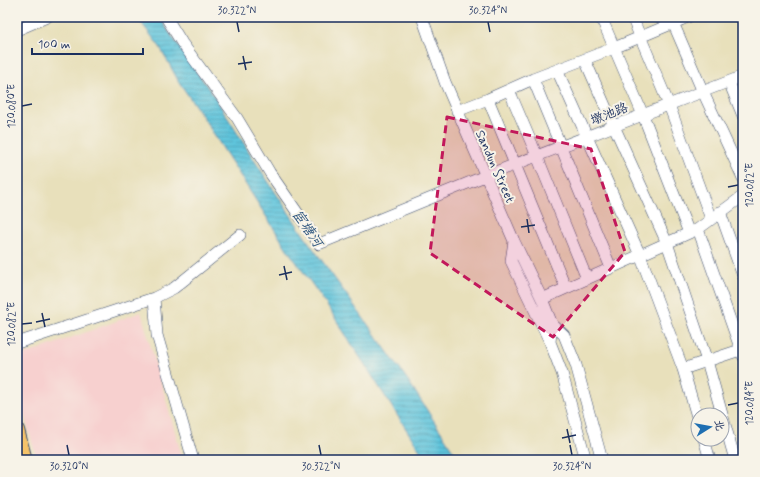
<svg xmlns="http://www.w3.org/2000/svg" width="760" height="477" viewBox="0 0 760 477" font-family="Mynerve,'LXGW WenKai TC',sans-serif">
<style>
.built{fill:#f7d0cf}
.water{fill:url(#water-rules);stroke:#3c7a9d}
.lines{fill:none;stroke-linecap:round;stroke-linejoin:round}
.minor-casing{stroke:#3a4a6c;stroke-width:12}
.major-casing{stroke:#3a4a6c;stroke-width:16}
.minor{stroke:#fff;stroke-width:11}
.major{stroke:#f4c26a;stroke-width:14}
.marked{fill:#c2185b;fill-opacity:0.2;stroke:#c2185b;stroke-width:3;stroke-dasharray:8 5;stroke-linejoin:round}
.ticks{fill:none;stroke:#1b2f5e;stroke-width:1.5}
.labels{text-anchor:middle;stroke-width:4;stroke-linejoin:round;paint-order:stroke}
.street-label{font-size:13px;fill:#1b2f5e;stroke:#f7f3e8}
.water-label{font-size:14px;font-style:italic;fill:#2c547e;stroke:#f7f3e8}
.neatline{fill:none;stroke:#1b2f5e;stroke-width:1.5}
.ticks-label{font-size:10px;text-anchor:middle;fill:#1b2f5e}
</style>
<defs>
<pattern id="water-rules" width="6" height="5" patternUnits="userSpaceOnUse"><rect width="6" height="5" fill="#5ec4dc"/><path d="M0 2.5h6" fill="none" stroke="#4da0b6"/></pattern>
</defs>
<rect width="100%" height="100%" fill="#f7f3e8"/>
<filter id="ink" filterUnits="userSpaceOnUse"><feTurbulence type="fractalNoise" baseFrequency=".025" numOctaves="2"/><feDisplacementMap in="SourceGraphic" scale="8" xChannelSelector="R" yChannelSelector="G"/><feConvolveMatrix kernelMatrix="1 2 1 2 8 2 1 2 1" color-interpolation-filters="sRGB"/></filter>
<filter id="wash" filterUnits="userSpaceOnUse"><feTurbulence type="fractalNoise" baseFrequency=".012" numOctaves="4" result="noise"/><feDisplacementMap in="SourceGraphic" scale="16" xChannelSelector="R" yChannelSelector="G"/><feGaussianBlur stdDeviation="0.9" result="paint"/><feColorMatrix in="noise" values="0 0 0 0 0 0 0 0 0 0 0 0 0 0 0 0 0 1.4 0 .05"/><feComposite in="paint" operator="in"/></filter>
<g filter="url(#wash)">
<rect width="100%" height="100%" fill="#e8e0bb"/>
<path class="built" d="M 141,312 L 183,460 L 37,460 L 17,390 L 17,360 L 21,356 Z"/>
<path class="water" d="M 135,17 L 159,17 L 188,60 L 216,99 L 256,163 L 305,237 L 407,379 L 459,460 L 426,460 L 324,301 L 287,249 L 201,114 L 179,82 L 160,47 L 143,25 Z"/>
</g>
<g filter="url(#ink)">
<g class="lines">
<defs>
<path id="minor" d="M 166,17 L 182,43 L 237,118 L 270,173 L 319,244 L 485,176 L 743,76
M 422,17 L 445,82 L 514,241 L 542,299 L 552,324 L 564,335 L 576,365 L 602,460
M 601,17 L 643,115 L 689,233
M 632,17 L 669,105 L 711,219
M 671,18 L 703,92 L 743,178
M 17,30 L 47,17
M 585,60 L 614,126 L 667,243 L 707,361 L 735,460
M 557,70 L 640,255 L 683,369 L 698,420
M 533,79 L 611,268
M 729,82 L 743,116
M 509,90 L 537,156 L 587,279
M 488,99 L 566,288
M 457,111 L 488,99 L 533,79 L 614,48 L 688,17
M 720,212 L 743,276
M 698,229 L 743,356
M 514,241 L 511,261 L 550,342
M 154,298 L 157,335 L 193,460
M 542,299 L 698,229 L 743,196
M 552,324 L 550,342 L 562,373 L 586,460
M 17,343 L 154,298 L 174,288 L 240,235
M 683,369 L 743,349
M 704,439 L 710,460"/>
<path id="major" d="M 17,430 L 25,460"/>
</defs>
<use href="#minor" class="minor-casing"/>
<use href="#major" class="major-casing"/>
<use href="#minor" class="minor"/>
<use href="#major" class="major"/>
</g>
</g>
<path class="marked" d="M 447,117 L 591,149 L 625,252 L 553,337 L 430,253 Z"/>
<path class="ticks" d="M 237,22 L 239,32M 488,22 L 490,32M 243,56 L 246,70M 238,64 L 252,62M 22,106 L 32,104M 728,187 L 738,185M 527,219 L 529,233M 521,227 L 535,225M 284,266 L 287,280M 279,275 L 292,272M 42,313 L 45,327M 36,322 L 50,319M 22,324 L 32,323M 728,405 L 738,403M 567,429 L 570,443M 562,438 L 576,435M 67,445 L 69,455M 319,445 L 321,455M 570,445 L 572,455"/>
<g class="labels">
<g class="street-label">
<text transform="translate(609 113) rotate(-21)" y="5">墩池路</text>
<text transform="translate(496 166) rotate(66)" y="5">Sandun Street</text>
</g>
<g class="water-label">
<text transform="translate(308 228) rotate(56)" y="5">宦塘河</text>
</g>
</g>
<rect width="760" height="477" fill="none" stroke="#f7f3e8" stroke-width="44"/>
<g transform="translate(710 427) rotate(79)"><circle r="19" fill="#f7f3e8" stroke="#9fa5b1"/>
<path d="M0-3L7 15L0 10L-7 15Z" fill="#1f6fb2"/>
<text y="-6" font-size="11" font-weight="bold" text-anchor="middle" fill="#1b2f5e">北</text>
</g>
<path d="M32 48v6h111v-6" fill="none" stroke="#1b2f5e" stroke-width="2"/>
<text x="38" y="48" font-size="12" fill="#1b2f5e" stroke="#f7f3e8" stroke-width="3" paint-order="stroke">100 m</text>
<rect x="22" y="22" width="716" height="433" class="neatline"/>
<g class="ticks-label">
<text x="237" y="14">30.322°N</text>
<text x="488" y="14">30.324°N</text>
<text transform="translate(11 106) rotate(-90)" y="4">120.080°E</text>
<text transform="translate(749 185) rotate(-90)" y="4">120.082°E</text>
<text transform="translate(11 324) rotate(-90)" y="4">120.082°E</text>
<text transform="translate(749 403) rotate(-90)" y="4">120.084°E</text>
<text x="69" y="470">30.320°N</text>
<text x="321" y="470">30.322°N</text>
<text x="572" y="470">30.324°N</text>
</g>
</svg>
